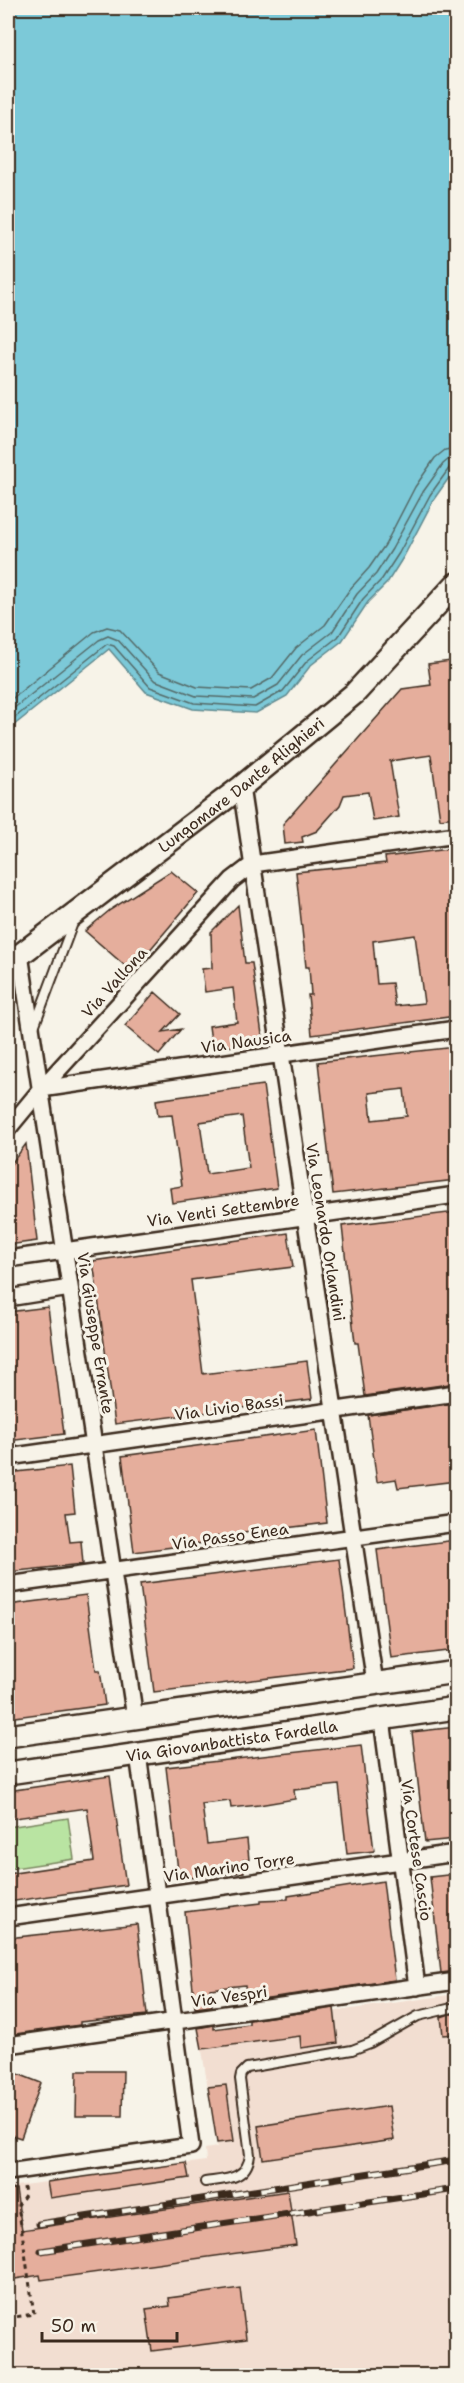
<svg xmlns="http://www.w3.org/2000/svg" width="464" height="2383" viewBox="0 0 464 2383" font-family="'Shantell Sans',sans-serif">
<style>
.built{fill:#f2ded1}
.green{fill:#b9e4a2;stroke:#7a8760;stroke-width:1.5}
.water{fill:#7bc9d8;stroke:#61898e;stroke-width:1.5}
.lines{fill:none;stroke-linecap:round;stroke-linejoin:round}
.shore{stroke:#556a68;stroke-width:1.5}
.building{fill:#e5ae9c;stroke:#3b2a1e;stroke-width:1.5;fill-rule:evenodd}
.service-casing{stroke:#3b2a1e;stroke-width:12}
.minor-casing{stroke:#3b2a1e;stroke-width:20}
.secondary-casing{stroke:#3b2a1e;stroke-width:26}
.path{stroke:#3b2a1e;stroke-width:3;stroke-dasharray:4.5 4.5;stroke-linecap:butt}
.service{stroke:#f7f3e8;stroke-width:8}
.minor{stroke:#f7f3e8;stroke-width:15}
.secondary{stroke:#f7f3e8;stroke-width:21}
.rail-casing{stroke:#3b2a1e;stroke-width:7}
.rail{stroke:#f7f3e8;stroke-width:4.5;stroke-dasharray:14;stroke-linecap:butt}
.labels{text-anchor:middle;stroke-width:6;stroke-linejoin:round;paint-order:stroke}
.street-label{font-size:16px;fill:#3b2a1e;stroke:#f7f3e8}
</style>
<rect width="100%" height="100%" fill="#f7f3e8"/>
<filter id="ink" filterUnits="userSpaceOnUse"><feTurbulence type="fractalNoise" baseFrequency=".0167" numOctaves="2"/><feDisplacementMap in="SourceGraphic" scale="12" xChannelSelector="R" yChannelSelector="G"/><feConvolveMatrix kernelMatrix="1 2 1 2 8 2 1 2 1" color-interpolation-filters="sRGB"/></filter>
<g filter="url(#ink)">
<path class="built" d="M 456,1994 L 456,2375 L 8,2375 L 8,2187 L 206,2161 L 205,2149 L 217,2147 L 199,2031 Z"/>
<path class="green" d="M 68,1818 L 74,1859 L 8,1869 L 8,1827 Z"/>
<path class="water" d="M 8,8 L 456,8 L 456,468 L 434,499 L 404,556 L 387,583 L 368,602 L 342,641 L 311,665 L 287,696 L 256,713 L 193,709 L 146,692 L 109,649 L 8,730 Z"/>
<g class="lines">
<path class="shore" d="M 8,702 L 94,632 L 107,627 L 120,630 L 159,672 L 197,687 L 251,690 L 272,678 L 296,648 L 325,625 L 350,589 L 369,568 L 385,545 L 415,487 L 435,458 L 445,450 L 456,448
M 8,713 L 99,640 L 108,636 L 118,640 L 154,680 L 196,696 L 253,699 L 278,685 L 302,655 L 332,632 L 357,594 L 376,574 L 392,549 L 423,492 L 443,464 L 449,459 L 456,457
M 8,723 L 107,644 L 114,646 L 150,687 L 194,703 L 255,707 L 283,691 L 307,661 L 338,637 L 363,599 L 382,579 L 399,553 L 430,495 L 450,467 L 456,465"/>
</g>
<path class="building" d="M 451,661 L 456,698 L 456,817 L 440,819 L 431,755 L 390,761 L 399,817 L 373,821 L 368,792 L 344,795 L 340,805 L 317,831 L 302,837 L 303,842 L 285,844 L 283,824 L 402,689 L 431,685 L 428,664 Z
M 456,848 L 456,1016 L 312,1035 L 308,995 L 311,995 L 309,967 L 306,967 L 296,872 L 386,863 L 385,857 ZM 415,935 L 424,1003 L 395,1006 L 392,983 L 377,984 L 373,941 Z
M 171,871 L 198,893 L 137,965 L 130,970 L 85,931 L 110,910 Z
M 238,905 L 245,963 L 252,963 L 263,1042 L 212,1049 L 209,1026 L 237,1022 L 233,988 L 205,992 L 202,969 L 212,968 L 211,932 Z
M 155,992 L 180,1014 L 163,1032 L 181,1029 L 159,1055 L 125,1026 Z
M 456,1047 L 456,1180 L 333,1194 L 318,1062 ZM 404,1089 L 407,1116 L 372,1120 L 369,1093 Z
M 263,1085 L 277,1188 L 172,1203 L 170,1188 L 182,1186 L 172,1115 L 158,1116 L 156,1100 ZM 242,1116 L 249,1168 L 207,1174 L 200,1122 Z
M 26,1144 L 37,1241 L 8,1245 L 8,1168 Z
M 456,1212 L 456,1383 L 365,1396 L 358,1343 L 355,1343 L 342,1226 Z
M 288,1233 L 293,1267 L 191,1280 L 203,1374 L 307,1361 L 312,1399 L 115,1424 L 93,1261 Z
M 48,1307 L 64,1434 L 8,1441 L 8,1312 Z
M 456,1403 L 456,1481 L 398,1488 L 396,1479 L 377,1482 L 368,1415 Z
M 316,1430 L 327,1523 L 218,1536 L 219,1541 L 134,1552 L 122,1456 Z
M 70,1466 L 75,1512 L 66,1513 L 70,1542 L 81,1541 L 83,1564 L 8,1572 L 8,1473 Z
M 456,1540 L 456,1650 L 391,1658 L 377,1550 Z
M 339,1559 L 353,1668 L 154,1692 L 140,1584 Z
M 86,1595 L 96,1670 L 100,1670 L 105,1705 L 8,1718 L 8,1605 Z
M 456,1727 L 456,1801 L 450,1802 L 455,1839 L 425,1842 L 412,1732 Z
M 361,1745 L 374,1851 L 347,1854 L 339,1785 L 294,1790 L 295,1799 L 259,1805 L 231,1808 L 230,1801 L 202,1804 L 207,1844 L 247,1839 L 249,1860 L 243,1860 L 244,1872 L 179,1879 L 166,1767 Z
M 110,1776 L 126,1885 L 8,1902 L 8,1874 L 94,1861 L 87,1808 L 8,1819 L 8,1791 Z
M 456,1874 L 456,1971 L 441,1973 L 430,1877 Z
M 383,1881 L 395,1980 L 247,2001 L 245,1985 L 210,1989 L 212,2006 L 195,2008 L 185,1912 L 261,1903 L 261,1900 L 288,1899 L 288,1896 Z
M 137,1924 L 147,2015 L 80,2022 L 80,2025 L 8,2035 L 8,1938 Z
M 334,2008 L 338,2043 L 301,2048 L 300,2036 L 202,2049 L 198,2028 L 214,2025 L 214,2029 L 249,2024 L 249,2020 Z
M 450,2014 L 456,2014 L 456,2034 L 443,2035 L 441,2017 Z
M 8,2070 L 41,2083 L 21,2138 L 8,2134 Z
M 77,2071 L 123,2071 L 122,2116 L 76,2116 Z
M 226,2085 L 234,2141 L 217,2143 L 208,2087 Z
M 389,2106 L 394,2140 L 263,2159 L 258,2126 Z
M 186,2163 L 189,2178 L 50,2198 L 47,2182 Z
M 16,2189 L 22,2230 L 288,2191 L 296,2245 L 41,2280 L 40,2275 L 8,2280 L 8,2190 Z
M 240,2288 L 246,2339 L 152,2351 L 146,2309 L 170,2306 L 169,2298 Z"/>
<g class="lines">
<defs>
<path id="service" d="M 34,1027 L 73,923
M 205,2182 C 226,2179 247,2180 250,2155 L 240,2079 L 241,2074 L 247,2068 L 352,2050 L 370,2043 L 418,2016 L 456,2007"/>
<path id="minor" d="M 241,787 L 375,1683
M 20,954 L 135,1718
M 41,1089 L 456,1029
M 8,1129 L 41,1089 L 232,880 L 253,864 L 456,835
M 8,1259 L 456,1195
M 8,1298 L 70,1288
M 8,1457 L 456,1393
M 8,1585 L 456,1523
M 382,1719 L 417,1987
M 8,1917 L 456,1853
M 8,2045 L 456,1981
M 8,2172 L 191,2146 L 138,1754"/>
<g id="secondary">
<path id="s1" d="M 8,964 L 241,787 L 355,693 L 456,584"/>
<path d="M 8,1736 L 456,1672"/>
<path id="s2" d="M 8,1773 L 456,1708"/>
</g>
</defs>
<use href="#service" class="service-casing"/>
<use href="#minor" class="minor-casing"/>
<use href="#secondary" class="secondary-casing"/>
<path class="path" d="M 8,2318 L 34,2314 L 18,2205 L 25,2195 L 24,2187"/>
<use href="#service" class="service"/>
<use href="#minor" class="minor"/>
<use href="#secondary" class="secondary"/>
<defs>
<path id="rail" d="M 39,2224 L 456,2160
M 41,2251 L 456,2189"/>
</defs>
<use href="#rail" class="rail-casing"/>
<use href="#rail" class="rail"/>
</g>
</g>
<g class="labels">
<g class="street-label">
<text dy="6" stroke="none"><textPath href="#s1" startOffset="294">Lungomare Dante Alighieri</textPath></text>
<text transform="translate(114 982) rotate(-48)" y="6">Via Vallona</text>
<text transform="translate(246 1041) rotate(-8)" y="6">Via Nausica</text>
<text transform="translate(223 1210) rotate(-8)" y="6">Via Venti Settembre</text>
<text transform="translate(326 1232) rotate(81)" y="6">Via Leonardo Orlandini</text>
<text transform="translate(96 1333) rotate(81)" y="6">Via Giuseppe Errante</text>
<text transform="translate(229 1407) rotate(-8)" y="6">Via Livio Bassi</text>
<text transform="translate(230 1536) rotate(-8)" y="6">Via Passo Enea</text>
<text dy="6" stroke="none"><textPath href="#s2" startOffset="226">Via Giovanbattista Fardella</textPath></text>
<text transform="translate(417 1850) rotate(82)" y="6">Via Cortese Cascio</text>
<text transform="translate(229 1867) rotate(-8)" y="6">Via Marino Torre</text>
<text transform="translate(229 1996) rotate(-8)" y="6">Via Vespri</text>
</g>
</g>
<rect width="464" height="2383" fill="none" stroke="#f7f3e8" stroke-width="30"/>
<rect x="15" y="15" width="434" height="2353" fill="none" stroke="#3b2a1e" stroke-width="2" filter="url(#ink)"/>
<path d="M42 2332v9h135v-9" fill="none" stroke="#3b2a1e" stroke-width="3"/>
<text x="51" y="2332" font-size="18" fill="#3b2a1e" stroke="#f7f3e8" stroke-width="4.5" paint-order="stroke">50 m</text>
</svg>
